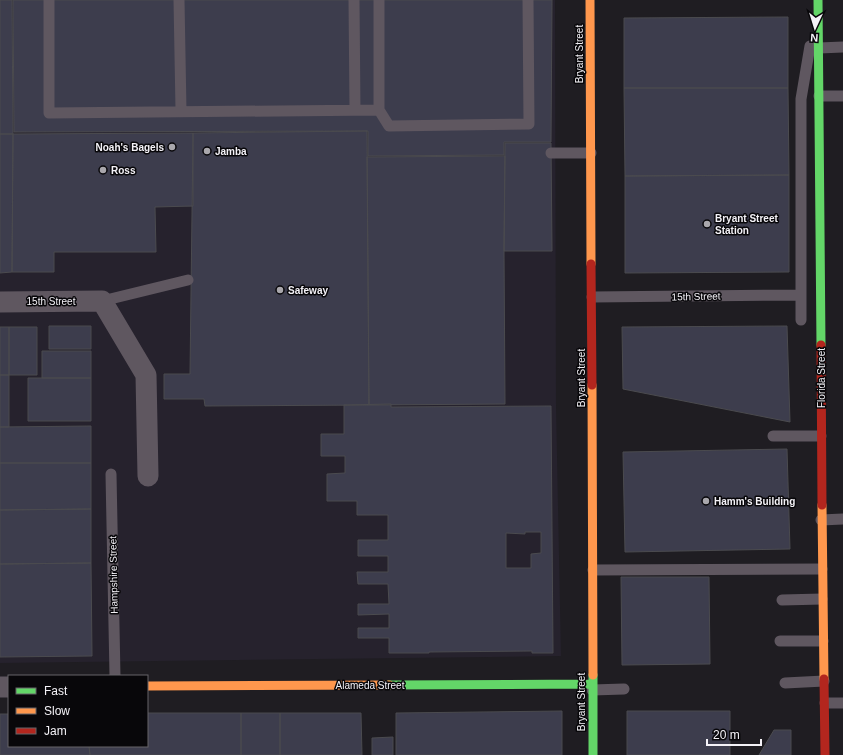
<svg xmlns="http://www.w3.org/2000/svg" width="843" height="755" viewBox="0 0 843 755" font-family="Helvetica,sans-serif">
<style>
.built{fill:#26222d}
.building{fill:#3d3d4d;stroke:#4b4b4f;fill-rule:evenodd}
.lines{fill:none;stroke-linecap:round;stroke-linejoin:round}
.lane{stroke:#5f5760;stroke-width:11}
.street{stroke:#5f5760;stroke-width:21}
.fast{stroke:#63d668;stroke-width:9}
.slow{stroke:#ff974d;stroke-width:9}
.jam{stroke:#b3261e;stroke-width:9}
.poi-dot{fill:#a9a7ac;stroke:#08070a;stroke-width:1.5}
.labels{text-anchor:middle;stroke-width:3;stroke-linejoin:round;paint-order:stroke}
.street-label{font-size:10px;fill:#f4f2f7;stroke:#08070a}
.poi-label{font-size:10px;font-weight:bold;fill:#f4f2f7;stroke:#08070a;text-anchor:start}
</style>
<rect width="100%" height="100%" fill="#1f1d22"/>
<path class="built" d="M 0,0 L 555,0 L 556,405 L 561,656 L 0,663 Z"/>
<path class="building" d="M 0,0 L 12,0 L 13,134 L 0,134 Z
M 13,0 L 552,0 L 551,142 L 504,142 L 504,155 L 368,156 L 368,131 L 14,132 Z
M 788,17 L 788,88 L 624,88 L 624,18 Z
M 624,88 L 788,88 L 789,175 L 625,176 Z
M 367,131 L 369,405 L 205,406 L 204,399 L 164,399 L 164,374 L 190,374 L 193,133 Z
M 193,133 L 193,206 L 155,207 L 156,252 L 54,252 L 54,272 L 12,272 L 13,134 Z
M 0,134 L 13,134 L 12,272 L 0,273 Z
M 505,143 L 551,143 L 552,251 L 504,251 Z
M 505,156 L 504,251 L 505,404 L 369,405 L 367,157 Z
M 789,175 L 789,272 L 625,273 L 625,176 Z
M 49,326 L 91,326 L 91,349 L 49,349 Z
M 787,326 L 790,422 L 623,389 L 622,327 Z
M 0,327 L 9,327 L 9,375 L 0,375 Z
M 9,327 L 37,327 L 37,375 L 9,375 Z
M 42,351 L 91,351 L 91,378 L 42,378 Z
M 0,375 L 9,375 L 9,427 L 0,427 Z
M 28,378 L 91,378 L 91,421 L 28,421 Z
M 391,404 L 391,407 L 551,406 L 553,653 L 532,653 L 532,651 L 429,652 L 429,653 L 389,653 L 389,638 L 358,638 L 358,628 L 389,628 L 389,614 L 358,615 L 358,604 L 389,604 L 388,584 L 358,584 L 357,572 L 388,572 L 388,556 L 358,556 L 358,540 L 388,540 L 388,515 L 357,515 L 357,501 L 327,501 L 327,474 L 345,473 L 345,456 L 321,456 L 321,434 L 344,434 L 344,405 ZM 525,532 L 541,532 L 541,553 L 531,554 L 531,568 L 506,568 L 506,533 L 525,534 Z
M 91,426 L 91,463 L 0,463 L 0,427 Z
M 787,449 L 790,549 L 625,552 L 623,452 Z
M 0,463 L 91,463 L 91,509 L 0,510 Z
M 91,509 L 91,563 L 0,564 L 0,510 Z
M 91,563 L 92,656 L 0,657 L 0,564 Z
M 621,577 L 709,577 L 710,664 L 622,665 Z
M 562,711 L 562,755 L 396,755 L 396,713 Z
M 627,711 L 730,711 L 730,755 L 627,755 Z
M 147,713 L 241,713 L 241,755 L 90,755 L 89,746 L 147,746 Z
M 241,713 L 280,713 L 280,755 L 241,755 Z
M 280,713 L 361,713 L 362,755 L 280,755 Z
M 0,714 L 9,714 L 9,746 L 89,746 L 90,755 L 0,755 Z
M 774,730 L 791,730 L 791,755 L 759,755 Z
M 393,737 L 393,755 L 372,755 L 372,738 Z"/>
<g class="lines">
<path class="lane" d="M 49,0 L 49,113 L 379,110
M 179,0 L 181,110
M 354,0 L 355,109
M 379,0 L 379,110 L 389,126 L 529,124 L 528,0
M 819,48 L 843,47
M 819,96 L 843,96
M 551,153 L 591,153
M 592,297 L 801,295
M 102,301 L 188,280
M 801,320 L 801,99 L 810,46
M 773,436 L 821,436
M 111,474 L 115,676
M 821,520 L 843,519
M 593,570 L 822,569
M 782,600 L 822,599
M 780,641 L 823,641
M 785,683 L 824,681
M 592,690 L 624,689
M 825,703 L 843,703"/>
<path class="street" d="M 0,302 L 102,301 L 146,375 L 148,476
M 0,687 L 9,687"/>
<path class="fast" d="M 818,0 L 821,345
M 593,675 L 593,755
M 389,685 L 592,684"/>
<path class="slow" d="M 590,0 L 591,264
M 592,385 L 593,675
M 822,505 L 824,679
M 147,686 L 389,685"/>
<path class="jam" d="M 591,264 L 592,385
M 821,345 L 822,505
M 824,679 L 825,755"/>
</g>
<g class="poi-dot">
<circle cx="172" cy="147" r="4"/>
<circle cx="207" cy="151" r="4"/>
<circle cx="103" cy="170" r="4"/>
<circle cx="707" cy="224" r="4"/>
<circle cx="280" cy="290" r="4"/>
<circle cx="706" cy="501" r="4"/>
</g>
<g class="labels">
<g class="street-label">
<text transform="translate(579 54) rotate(-90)" y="4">Bryant Street</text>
<text transform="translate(696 296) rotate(-1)" y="4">15th Street</text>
<text x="51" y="305">15th Street</text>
<text transform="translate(581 378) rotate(-90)" y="4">Bryant Street</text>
<text transform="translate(821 378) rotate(-90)" y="4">Florida Street</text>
<text transform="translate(113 575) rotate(-91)" y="4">Hampshire Street</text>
<text x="370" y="689">Alameda Street</text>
<text transform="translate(581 702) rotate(-90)" y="4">Bryant Street</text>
</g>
<g class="poi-label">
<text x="164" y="151" text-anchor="end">Noah's Bagels</text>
<text x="215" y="155">Jamba</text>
<text x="111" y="174">Ross</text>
<text x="715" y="222">Bryant Street<tspan x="715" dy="12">Station</tspan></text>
<text x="288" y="294">Safeway</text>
<text x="714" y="505">Hamm's Building</text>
</g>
</g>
<rect x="8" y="675" width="140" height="72" fill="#08070a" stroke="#666569"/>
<rect x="16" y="688" width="20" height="6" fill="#63d668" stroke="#666569"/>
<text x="44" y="695" font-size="12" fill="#f4f2f7">Fast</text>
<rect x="16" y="708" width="20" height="6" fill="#ff974d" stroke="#666569"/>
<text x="44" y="715" font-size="12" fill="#f4f2f7">Slow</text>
<rect x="16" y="728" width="20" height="6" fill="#b3261e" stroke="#666569"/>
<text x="44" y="735" font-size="12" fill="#f4f2f7">Jam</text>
<g transform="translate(815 28) rotate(184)" stroke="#08070a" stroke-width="3" paint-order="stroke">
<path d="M0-3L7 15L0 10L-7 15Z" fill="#f4f2f7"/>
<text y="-6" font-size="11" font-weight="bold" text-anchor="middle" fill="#f4f2f7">N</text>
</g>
<path d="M707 739v6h54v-6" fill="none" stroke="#f4f2f7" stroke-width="2"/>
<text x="713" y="739" font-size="12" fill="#f4f2f7" stroke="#08070a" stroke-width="3" paint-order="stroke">20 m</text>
</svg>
